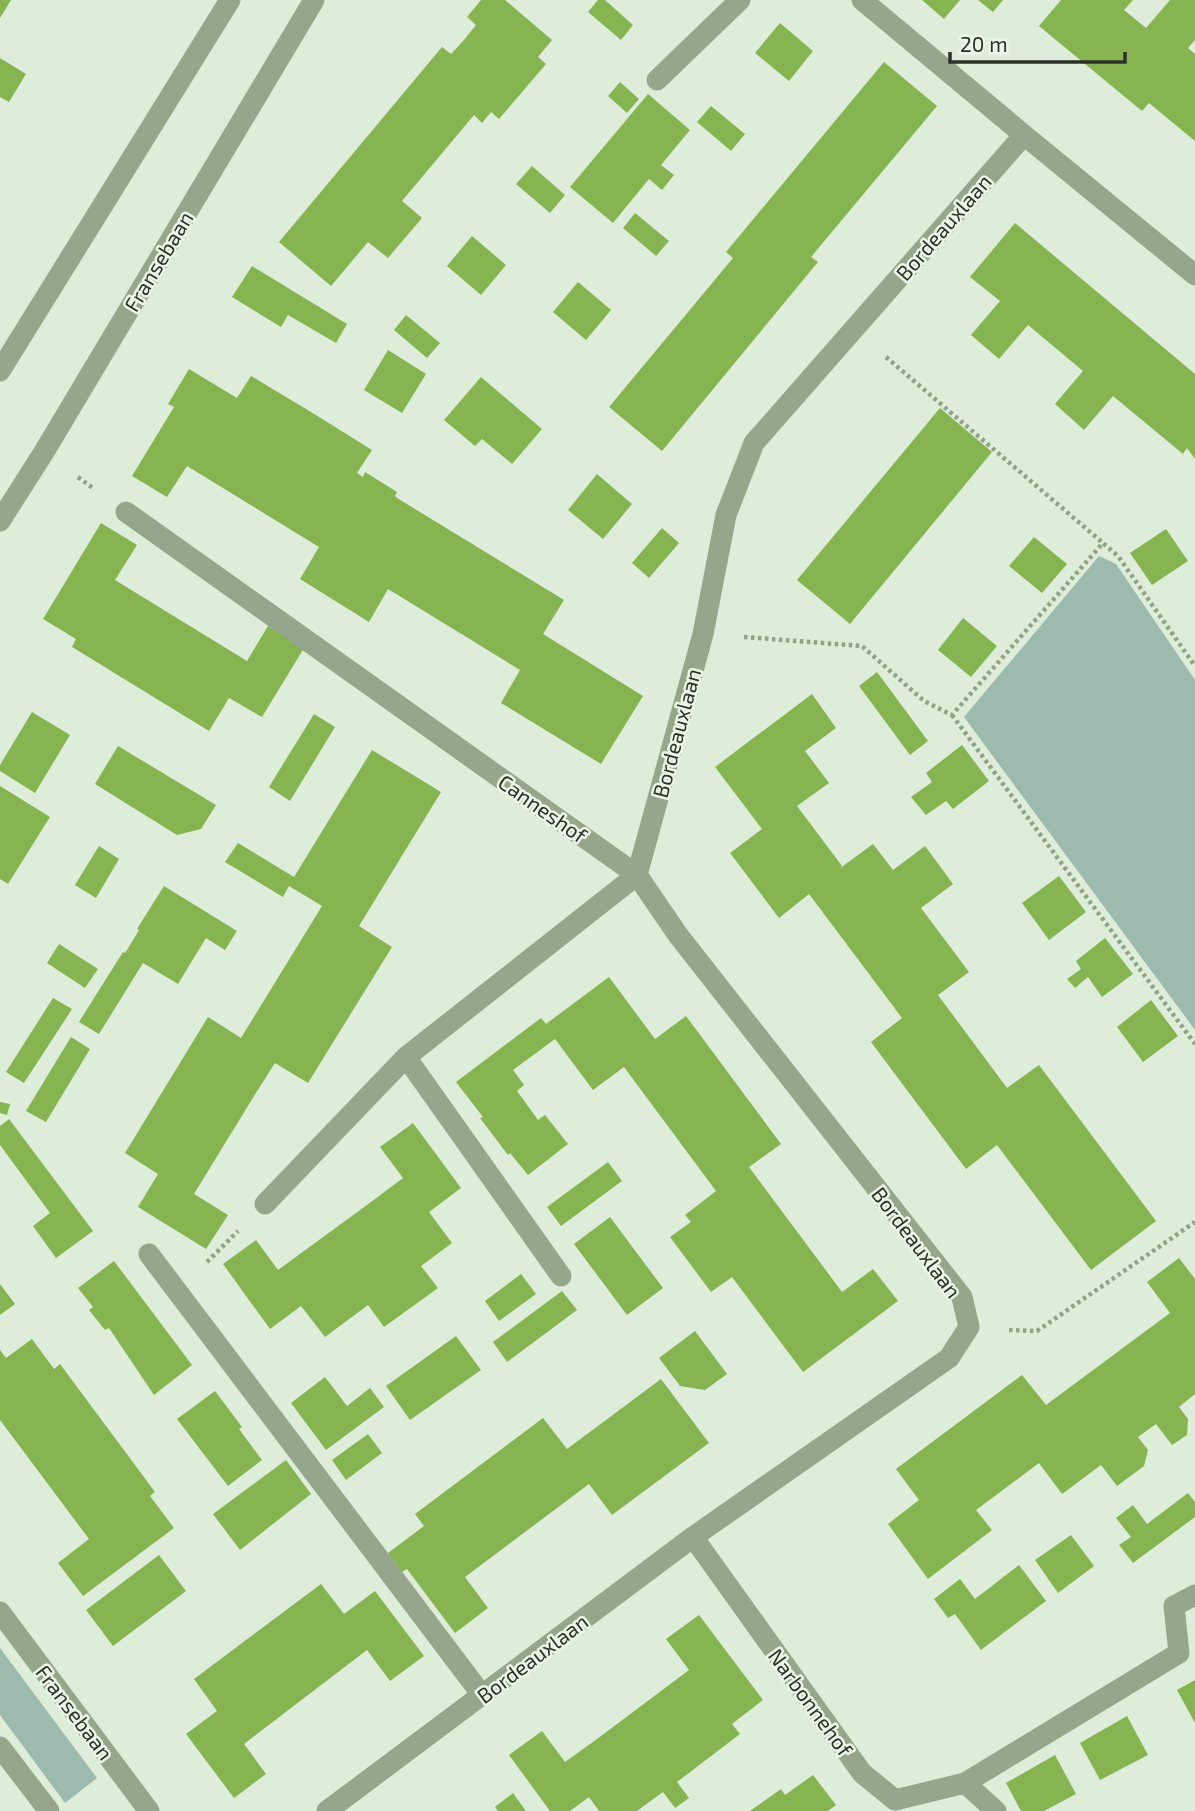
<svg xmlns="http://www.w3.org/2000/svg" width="1195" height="1811" font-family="'Exo 2',sans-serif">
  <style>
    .green { fill: #9cbaad }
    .building { fill: #85b450 }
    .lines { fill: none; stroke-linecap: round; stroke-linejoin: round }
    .path { stroke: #91a287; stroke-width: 4.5; stroke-dasharray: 3.5 3.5; stroke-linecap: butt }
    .minor { stroke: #95a68d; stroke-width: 21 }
    .labels { text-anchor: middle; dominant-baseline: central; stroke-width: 5; stroke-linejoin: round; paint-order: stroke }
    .street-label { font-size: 21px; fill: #2b3127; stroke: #e9f6e5 }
  </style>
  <rect width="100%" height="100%" fill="#deedda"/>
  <path class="green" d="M1099 556 1116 564 1195 680V1030L964 717Z
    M0 1648 97 1778 65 1803 0 1715Z"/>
  <path class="building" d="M0 0H11L0 18Z
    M481 0H505L552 40 538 57 546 64 499 119 491 112 482 123 474 115 402 201 422 218 388 258 368 242 331 286 279 242 442 47 451 54 464 40 476 25 467 17Z
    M598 0H605L633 25 621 40 588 12Z
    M922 0H960L944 19Z
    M978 0H1003L993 12Z
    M1061 0H1133L1124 10 1146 28 1170 0H1195V40L1188 48 1195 54V141L1149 103 1142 111 1039 26Z
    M780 23 813 51 789 81 755 53Z
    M0 58 26 74 9 102 0 97Z
    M884 62 937 106 811 257 818 262 662 451 609 407 733 258 726 252Z
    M620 82 639 99 627 113 608 96Z
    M648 94 690 130 661 165 674 175 662 190 649 179 613 223 570 187Z
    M711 106 745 134 731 151 697 122Z
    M532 166 565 195 550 213 516 184Z
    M635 213 669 241 656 256 623 228Z
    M1015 223 1195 374V459L1187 448 1183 454 1113 396 1084 430 1055 404 1083 371 1028 325 999 359 971 335 1000 301 970 277Z
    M472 236 506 265 481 295 447 266Z
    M252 266 347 324 336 343 288 315 281 327 232 297Z
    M578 282 611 310 586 340 553 312Z
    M406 315 440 343 427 358 394 330Z
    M388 350 426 374 402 413 364 390Z
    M189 369 237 398 251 376 311 412 372 450 357 473 363 477 365 472 397 492 395 496 397 498 564 600 543 634 643 696 601 764 501 703 520 670 388 589 369 622 300 579 319 547 187 466 167 497 132 476 174 407 168 404Z
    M481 377 542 429 512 464 482 439 475 446 444 420Z
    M940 408 992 452 850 624 797 580Z
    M597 474 632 504 603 539 568 510Z
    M101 523 137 545 115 580 247 661 268 626 304 648 262 717 229 698 209 731 72 647 76 639 43 619Z
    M662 528 679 543 649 578 632 563Z
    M1166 529 1188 561 1152 585 1130 553Z
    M1034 537 1067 564 1042 593 1009 566Z
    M963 618 997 646 971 677 938 650Z
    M877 672 928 741 910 755 859 686Z
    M812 694 836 728 805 751 829 783 797 806 842 866 839 869 873 844 893 870 925 846 953 884 921 908 969 972 938 995 1007 1088 1039 1065 1156 1221 1091 1270 997 1145 966 1169 871 1042 902 1018 809 894 779 918 730 853 762 829 715 767Z
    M32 712 70 735 35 793 0 771V765Z
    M314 714 335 727 290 801 269 787Z
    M962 745 989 781 953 809 946 801 926 815 911 797 932 782 926 773Z
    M118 746 216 805 201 829 177 835 95 784Z
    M372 750 441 792 359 926 392 947 308 1083 275 1063 254 1096 194 1194 228 1215 206 1249 138 1207 158 1174 125 1153 208 1017 241 1038 322 906 289 886 283 897 225 862 238 843 294 877Z
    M0 786 50 817 8 884 0 879Z
    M99 846 119 859 96 898 75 885Z
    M1059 876 1086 912 1049 940 1022 903Z
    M164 886 237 931 225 950 206 938 178 984 143 963 99 1034 79 1022 123 952 125 953 127 950 139 930 137 929Z
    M1105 938 1133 974 1102 997 1088 977 1075 988 1067 979 1081 969 1076 961Z
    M59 944 98 969 85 988 47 963Z
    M609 977 655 1039 686 1016 781 1144 749 1167 842 1292 873 1269 898 1301 803 1372 732 1277 711 1292 670 1237 691 1222 685 1215 716 1191 624 1067 593 1090 555 1039 513 1070 524 1085 517 1091 538 1120 545 1115 568 1144 528 1175 510 1153 508 1155 480 1118 483 1117 456 1082 541 1018 546 1024Z
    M53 998 72 1009 24 1083 6 1072Z
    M1151 1000 1178 1036 1143 1062 1117 1027Z
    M71 1037 90 1049 46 1122 26 1111Z
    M0 1102 10 1104 7 1115 0 1113Z
    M9 1119 93 1231 56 1258 33 1226 50 1213 0 1145V1126Z
    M413 1123 461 1188 429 1212 452 1243 421 1266 438 1288 384 1327 368 1305 325 1337 301 1306 270 1329 223 1264 256 1240 278 1270 371 1202 403 1178 380 1147Z
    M608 1162 622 1181 561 1226 547 1207Z
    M610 1217 663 1288 627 1315 574 1244Z
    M1179 1258 1195 1279V1394L1179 1407 1188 1419 1187 1435 1172 1445 1156 1424 1138 1437 1148 1450 1144 1466 1117 1486 1101 1465 1062 1494 1039 1463 976 1510 992 1530 928 1579 888 1524 919 1500 896 1469 1022 1375 1046 1405 1170 1313 1147 1282Z
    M114 1261 192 1365 154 1395 109 1328 105 1330 89 1310 93 1307 78 1288Z
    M521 1274 536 1294 499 1321 485 1301Z
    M0 1284 15 1304 0 1315Z
    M562 1291 577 1310 507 1362 493 1342Z
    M695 1331 727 1374 705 1390 680 1386 659 1358Z
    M456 1336 481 1370 410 1420 386 1386Z
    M32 1339 54 1369 60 1364 155 1492 150 1496 174 1528 83 1596 58 1563 89 1539 0 1420V1350L6 1358Z
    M325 1377 347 1406 370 1388 384 1407 326 1450 291 1403Z
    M661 1379 709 1443 612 1515 589 1484 465 1577 488 1608 455 1633 407 1569 402 1572 388 1553 424 1526 415 1514 543 1418 567 1449Z
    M215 1391 242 1427 239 1429 262 1460 228 1486 177 1419Z
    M368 1434 382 1453 346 1480 332 1460Z
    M286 1460 311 1494 240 1550 213 1514Z
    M1188 1493 1195 1502V1517L1133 1563 1119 1545 1131 1537 1116 1518 1133 1505 1147 1524Z
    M1071 1535 1094 1566 1058 1593 1035 1560Z
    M159 1555 186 1591 113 1646 86 1610Z
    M1019 1565 1046 1601 981 1650 955 1614 948 1618 934 1599 960 1579 975 1599Z
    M321 1584 344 1614 375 1591 424 1656 390 1681 367 1650 244 1744 266 1774 234 1798 186 1734 217 1711 194 1679Z
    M699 1615 763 1700 732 1724 740 1734 677 1782 689 1798 675 1808 663 1792 637 1811H599L589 1797 570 1811H550L509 1755 542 1731 565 1762 597 1739 689 1670 666 1639Z
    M1195 1680V1723L1177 1690Z
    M1127 1716 1148 1755 1100 1780 1080 1743Z
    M1055 1755 1076 1794 1044 1811H1021L1006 1783Z
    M813 1775 836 1805 828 1811H750L781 1789 785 1795Z
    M513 1793 526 1811H498L495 1807Z"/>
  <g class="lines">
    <path class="path" d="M886 357 1103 543
      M78 477 94 489
      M744 637 862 646 924 701 952 715 1103 543 1118 556 1195 666
      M952 715 1195 1044
      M207 1262 238 1231
      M1009 1330 1037 1331 1195 1222"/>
    <path class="minor" d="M862 0 1024 135
      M657 80 740 0
      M0 371 230 0
      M126 512 637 875 406 1057 265 1204
      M0 521 44 452 314 0
      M406 1057 561 1276
      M149 1254 482 1695
      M693 1537 862 1773 895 1800 965 1783 996 1811
      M0 1612 149 1811
      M0 1747 49 1811
      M965 1783 1179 1653 1174 1606 1195 1595
      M327 1811 693 1537 949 1358 969 1327 962 1297 678 935 637 875 703 634 726 515 754 443 1024 135 1195 275"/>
  </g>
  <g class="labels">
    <g class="street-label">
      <text transform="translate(943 227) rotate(-49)">Bordeauxlaan</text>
      <text transform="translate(158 261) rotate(-59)">Fransebaan</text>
      <text transform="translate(676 733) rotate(-75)">Bordeauxlaan</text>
      <text transform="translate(543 808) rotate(35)">Canneshof</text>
      <text transform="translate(917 1242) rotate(53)">Bordeauxlaan</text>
      <text transform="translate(532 1658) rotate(-37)">Bordeauxlaan</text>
      <text transform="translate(811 1702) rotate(54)">Narbonnehof</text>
      <text transform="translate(75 1712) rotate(53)">Fransebaan</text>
    </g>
  </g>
  <path d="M950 52v10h175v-10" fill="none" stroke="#2b3127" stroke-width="3.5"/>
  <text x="960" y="52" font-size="21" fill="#2b3127" stroke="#e9f6e5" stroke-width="5" paint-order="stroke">20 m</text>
</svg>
